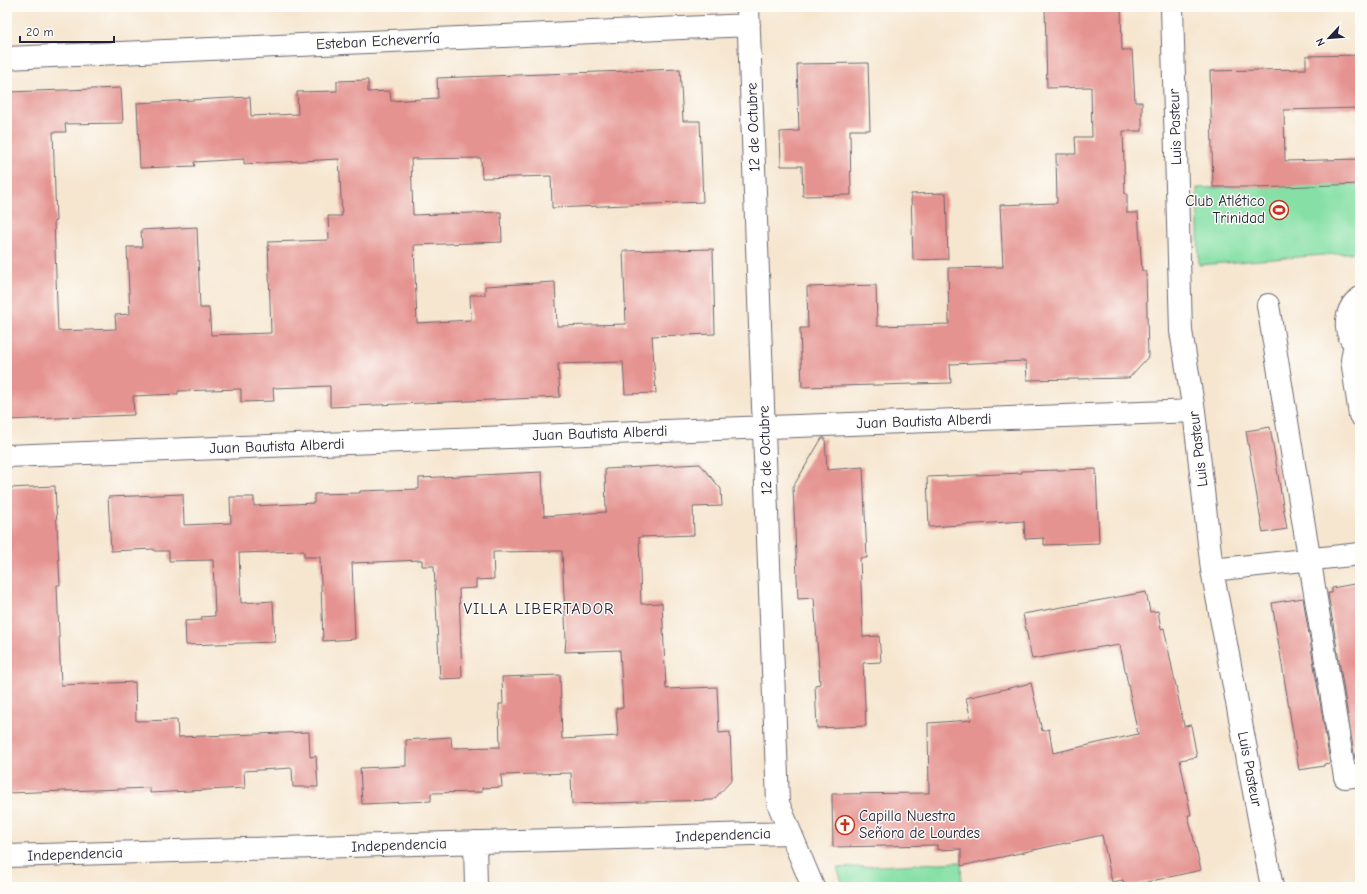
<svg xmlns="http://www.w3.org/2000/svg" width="1367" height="894" font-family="'Comic Neue',sans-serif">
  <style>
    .green { fill: #86e0a6; stroke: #548170 }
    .building { fill: #e59390 }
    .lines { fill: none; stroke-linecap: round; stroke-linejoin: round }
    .minor-casing { stroke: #6c676f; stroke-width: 24 }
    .minor { stroke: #fff; stroke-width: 22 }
    .labels { text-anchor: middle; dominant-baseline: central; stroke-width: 3; stroke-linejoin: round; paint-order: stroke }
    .street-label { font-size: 15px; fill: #22223b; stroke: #fdfcf7 }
    .poi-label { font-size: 15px; fill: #22223b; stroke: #fdfcf7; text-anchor: end }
    .neighbourhood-label { font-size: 16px; letter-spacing: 1px; fill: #22223b; stroke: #fdfcf7 }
  </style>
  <rect width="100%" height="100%" fill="#fdfcf7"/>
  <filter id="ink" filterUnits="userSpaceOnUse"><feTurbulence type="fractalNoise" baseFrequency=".025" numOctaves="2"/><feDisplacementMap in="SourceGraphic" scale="8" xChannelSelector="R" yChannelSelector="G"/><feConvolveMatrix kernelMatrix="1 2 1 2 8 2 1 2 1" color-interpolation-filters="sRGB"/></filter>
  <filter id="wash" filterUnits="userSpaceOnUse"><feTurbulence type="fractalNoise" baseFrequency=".012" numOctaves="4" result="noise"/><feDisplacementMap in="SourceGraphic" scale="16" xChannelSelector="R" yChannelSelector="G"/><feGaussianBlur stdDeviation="0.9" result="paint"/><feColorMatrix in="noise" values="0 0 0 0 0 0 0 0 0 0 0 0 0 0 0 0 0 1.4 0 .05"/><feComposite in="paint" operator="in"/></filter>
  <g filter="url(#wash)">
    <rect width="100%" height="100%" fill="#f6e6d0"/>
    <path class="green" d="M1360 184V252L1199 265 1197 188Z
      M961 862 962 887H844L837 868Z"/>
    <g id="blocks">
      <path class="building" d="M1045 7H1121L1122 50H1132L1135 102H1142V131H1123L1125 194H1127V213H1138L1142 271H1146L1148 357 1129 378 1027 380 1026 361 950 364 951 383 802 387 800 328H808L807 287 876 285 877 326 949 324 948 268 1003 267 1000 205 1057 203 1056 154H1076L1075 137H1092L1091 87 1047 88Z
        M1360 55V108L1284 110 1285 161 1360 159V184L1258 188V187H1213L1210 71 1306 69V56Z
        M868 63 870 130H850L851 195 803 196 802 166H781L780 132 799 131 797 64Z
        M680 69 683 121H700L703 202 552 208 551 176 482 178 481 158 411 159 413 215 501 212 502 242 414 245 417 323 471 320 470 295H485V286L555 282 557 326 626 324 623 251 713 249 715 334 652 336 656 393 625 394 623 362 558 364 560 397 330 407V386L273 388 274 401 241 402V389L178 391V394L133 396 134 415 7 420 8 92 121 88 123 123 65 124 66 132H53L56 221H54L58 331 116 329 115 315 130 314 127 247H142L141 230 197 227 200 308H209L211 335 271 333 268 242 329 240 328 216H342L339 159 244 164V159L194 162 195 166 140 168 137 103 250 97 251 116 298 114 297 92 337 91V81L368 80V92L390 91 391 101 438 98 437 78Z
        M946 193 948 259 913 260 911 194Z
        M1270 427 1287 529 1263 533 1246 431Z
        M822 438H825L827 470 863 467 867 558H860L863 637 879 636 881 662 863 663 866 726 817 728 815 685 820 684 814 598 798 599 793 487Z
        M700 464 721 489 722 506 693 507 694 535 639 537 641 604 662 603 666 689 717 687 719 733 730 732 732 780 713 800 572 804 571 773 501 775 502 787 482 788V792L431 793V801L362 804 360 768 406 766V740L451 737 452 748 500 747 499 704H503L502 677 560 675 562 739 618 736 616 708H623L620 650 565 652 566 639 562 551 493 552 494 579 476 580V588L459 589 462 678 440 679 434 566H422V560L352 563 355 639 323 641 320 557H304V551L239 553 241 603 273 601 275 642 186 645 185 621 202 620 201 617 215 616 213 560 169 561V551H154V549L111 551 108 497 183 494 184 525 231 523 230 497H254V506L314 503V494L360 493V491L419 489V478L542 472 544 516 606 512 605 469Z
        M1096 469 1099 543 1044 545V538L1025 539 1024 521 929 527 927 477 1022 473V471Z
        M55 486 60 585H57L61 685 135 682 136 721 177 720 178 737 309 732 310 757 316 756 318 787H293L292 768 244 771 245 788 150 793V788L8 793 7 506H9V488Z
        M1360 583V758L1355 759 1328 593H1332V588Z
        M1146 592 1150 612 1158 611 1161 629 1164 628 1184 726 1191 725 1197 757 1180 760 1191 815H1188L1201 870 1125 887 1123 880 1112 882 1102 835 961 866V849L937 850V845L833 847 832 794 929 793 928 723 971 720 966 698 1031 683 1042 731 1049 729 1053 753 1138 734 1120 645 1107 647V646L1032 659 1023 614Z
        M1303 598 1330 763 1324 764V766L1299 770 1272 603Z"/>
    </g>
  </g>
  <g filter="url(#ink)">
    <use href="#blocks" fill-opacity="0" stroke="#6c676f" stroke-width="1"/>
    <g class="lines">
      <g class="minor-casing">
        <path id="minor" d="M748 7 778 803 813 887
          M1172 7 1181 331 1194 411 1212 570 1272 887
          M7 58 749 25
          M1360 298C1347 306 1343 326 1351 339 1353 342 1357 346 1360 349
          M1268 305 1345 777 1360 775
          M1355 343 1352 360 1360 415
          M7 456 1194 411
          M1212 570 1360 554
          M475 842 476 887
          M7 856 790 833"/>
      </g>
      <use href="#minor" class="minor"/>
    </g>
  </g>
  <defs>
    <g id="stadium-ring" transform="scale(1)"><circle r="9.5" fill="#fdfcf7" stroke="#c8321e" stroke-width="1.5"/><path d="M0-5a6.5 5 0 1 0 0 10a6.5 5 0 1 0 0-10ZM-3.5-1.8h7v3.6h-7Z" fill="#c8321e"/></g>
    <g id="church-ring" transform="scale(1)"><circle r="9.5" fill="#fdfcf7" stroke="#c8321e" stroke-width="1.5"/><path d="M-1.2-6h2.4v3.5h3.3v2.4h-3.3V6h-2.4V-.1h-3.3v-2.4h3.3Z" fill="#c8321e"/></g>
  </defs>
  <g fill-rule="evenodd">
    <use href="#stadium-ring" x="1279" y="210"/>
    <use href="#church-ring" x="845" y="825"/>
  </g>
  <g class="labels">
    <g class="street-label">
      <text transform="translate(378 41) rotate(-3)">Esteban Echeverría</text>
      <text transform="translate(753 127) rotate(-92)">12 de Octubre</text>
      <text transform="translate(1175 127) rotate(-92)">Luis Pasteur</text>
      <text transform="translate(924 421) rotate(-2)">Juan Bautista Alberdi</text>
      <text transform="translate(600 433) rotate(-2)">Juan Bautista Alberdi</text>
      <text transform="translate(277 446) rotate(-2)">Juan Bautista Alberdi</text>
      <text transform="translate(1198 449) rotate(-97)">Luis Pasteur</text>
      <text transform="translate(765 450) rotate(-92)">12 de Octubre</text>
      <text transform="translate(1250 769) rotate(79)">Luis Pasteur</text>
      <text transform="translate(723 835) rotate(-2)">Independencia</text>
      <text transform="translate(399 845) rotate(-2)">Independencia</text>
      <text transform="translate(75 854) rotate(-2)">Independencia</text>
    </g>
    <g class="poi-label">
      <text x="1265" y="201">Club Atlético<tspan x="1265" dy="17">Trinidad</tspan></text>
      <text x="859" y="816" text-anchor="start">Capilla Nuestra<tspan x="859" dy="17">Señora de Lourdes</tspan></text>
    </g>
    <g class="neighbourhood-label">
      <text x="539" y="609">VILLA LIBERTADOR</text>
    </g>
  </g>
  <rect width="1367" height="894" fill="none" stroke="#fdfcf7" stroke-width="24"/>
  <g transform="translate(1329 38) rotate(244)" stroke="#fdfcf7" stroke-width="3" paint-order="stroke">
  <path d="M0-3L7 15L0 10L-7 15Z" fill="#22223b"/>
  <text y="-6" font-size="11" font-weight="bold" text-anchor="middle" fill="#22223b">N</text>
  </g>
  <path d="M20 36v6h94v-6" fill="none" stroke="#22223b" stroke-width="2"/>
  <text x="26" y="36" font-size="12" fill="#22223b" stroke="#fdfcf7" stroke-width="3" paint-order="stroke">20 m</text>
</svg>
